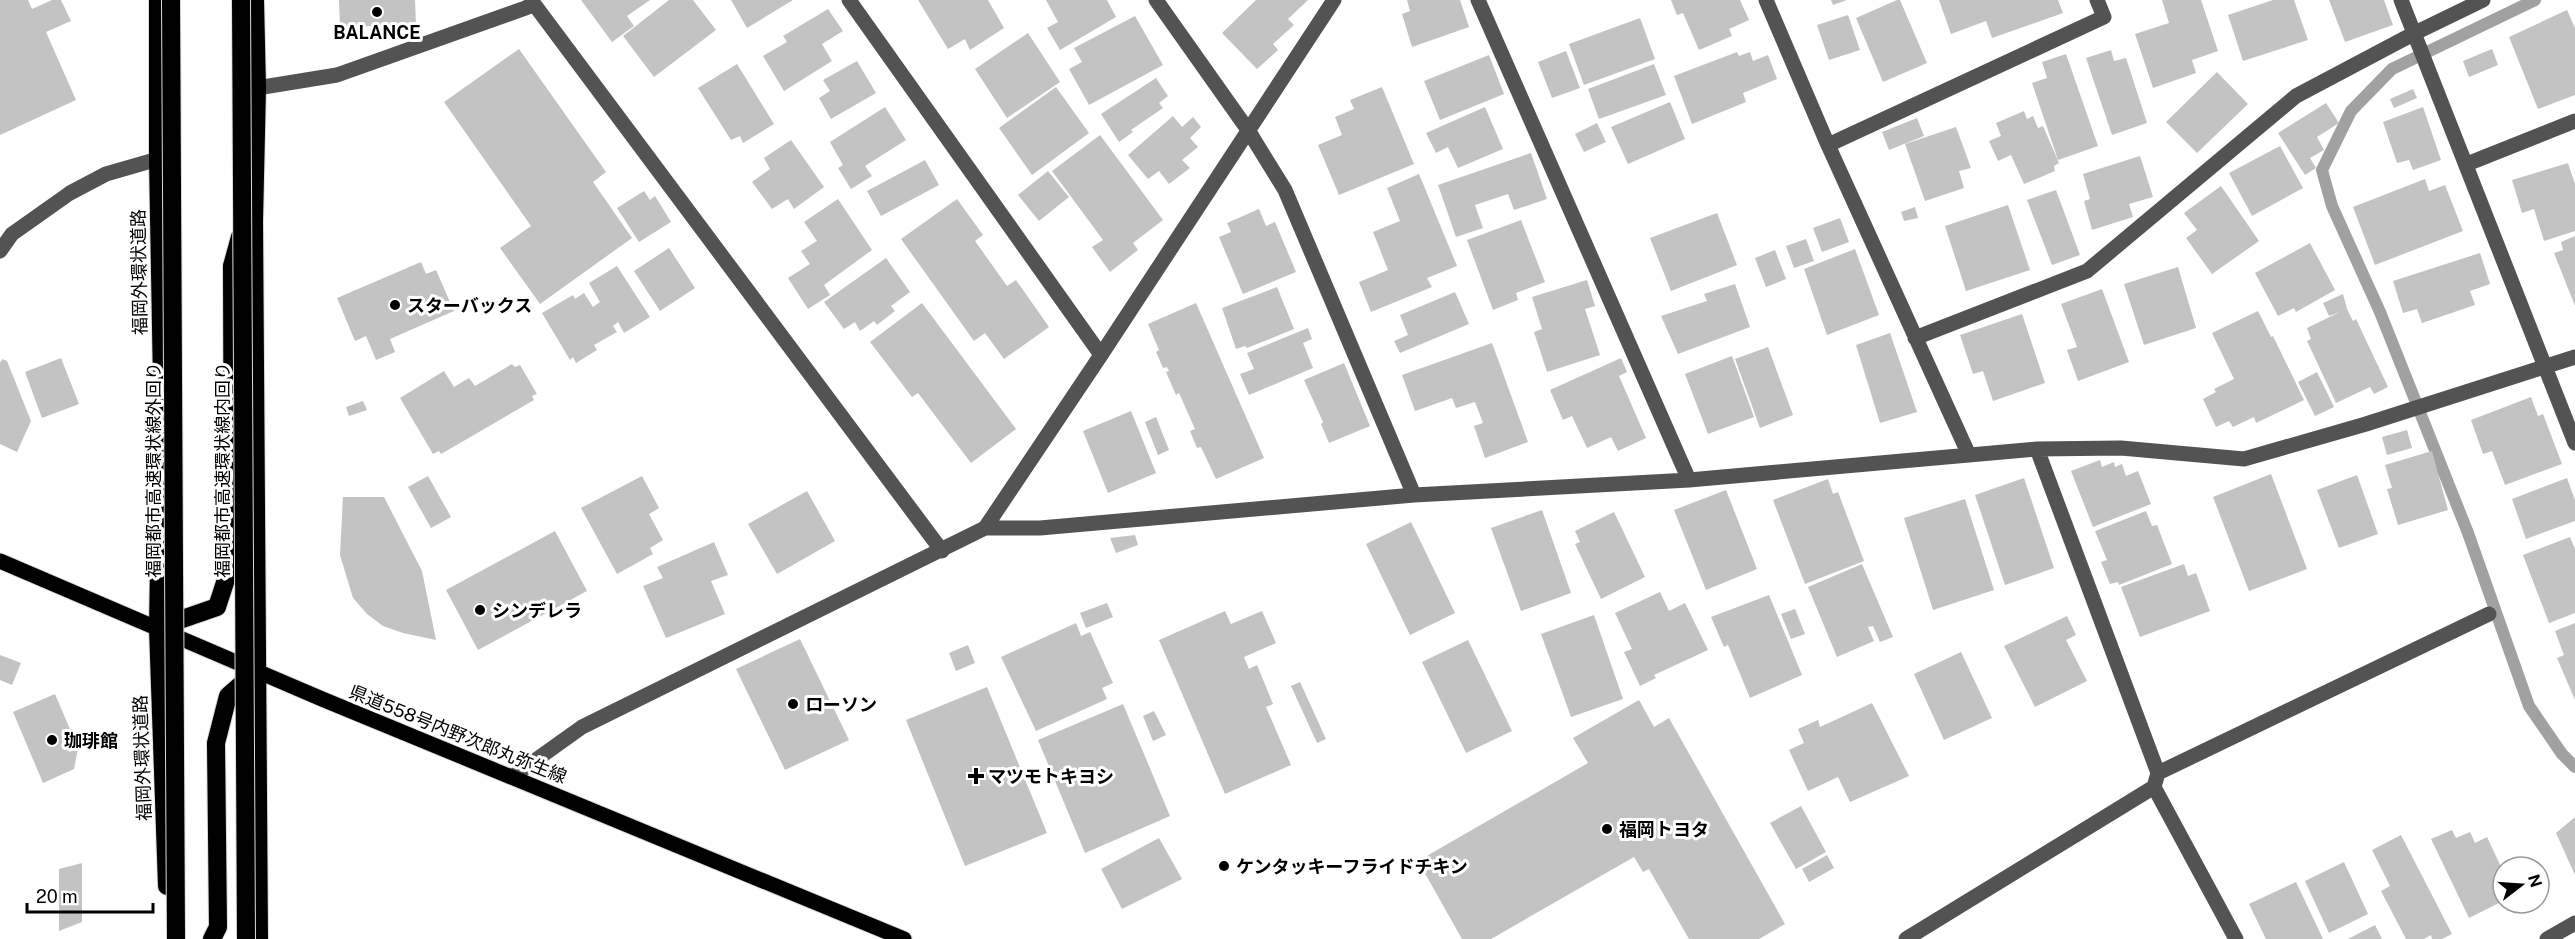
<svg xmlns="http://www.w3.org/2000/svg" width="2575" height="939" font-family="'Public Sans','Noto Sans JP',sans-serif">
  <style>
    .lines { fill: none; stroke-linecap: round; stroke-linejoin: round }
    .stream { stroke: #a1a1a1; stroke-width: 12 }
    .building { fill: #c3c3c3 }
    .major-casing { stroke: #dbdbdb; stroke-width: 17 }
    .highway-casing { stroke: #dbdbdb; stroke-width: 20 }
    .minor { stroke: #535353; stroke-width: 15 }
    .major { stroke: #000; stroke-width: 15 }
    .highway { stroke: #000; stroke-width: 18 }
    .highway-bridge-casing { stroke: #dbdbdb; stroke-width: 20; stroke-linecap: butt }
    .highway-bridge { stroke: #000; stroke-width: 18 }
    .poi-dot { fill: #000; stroke: #fff; stroke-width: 2 }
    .labels { text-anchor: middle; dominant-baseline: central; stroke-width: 6; stroke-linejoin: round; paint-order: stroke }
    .poi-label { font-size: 18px; font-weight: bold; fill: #000; stroke: #fff; text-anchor: start }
    .street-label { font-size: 18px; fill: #000; stroke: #fff }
  </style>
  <rect width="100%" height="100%" fill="#fff"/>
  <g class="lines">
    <path class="stream" d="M2535 0 2392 69 2351 111 2322 170 2332 206 2380 312 2468 533 2529 706 2562 754 2575 767"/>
  </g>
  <path class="building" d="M0 0H28L32 9 52 0H61L71 21 46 32 76 100 0 135Z
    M339 0H415L416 25 340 27Z
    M581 0H650L627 16 634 26 612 42Z
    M669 0H693L716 30 654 77 623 36Z
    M731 0H793L747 28Z
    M918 0H988L1004 28 970 50 965 39 948 49Z
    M1046 0H1107L1116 17 1060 50 1047 28 1058 22Z
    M1256 0H1308L1288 19 1294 25 1273 44 1278 50 1257 69 1222 33Z
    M1407 0H1460L1469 27 1412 47 1402 14 1410 11Z
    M1671 0H1740L1749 20 1729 29 1732 36 1699 50 1683 13 1677 15Z
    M1831 0H1847L1833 5Z
    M1897 0H1900L1927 63 1883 82 1856 18Z
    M1939 0H2058L2063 13 1992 38 1986 21 1951 34Z
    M2162 0H2201L2218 51 2192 60 2196 73 2153 88 2135 34 2169 23Z
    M2273 0H2294L2308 40 2243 61 2228 15Z
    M2329 0H2384L2393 25 2345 42Z
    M828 9 843 31 822 44 832 61 784 91 763 56 787 42 783 36Z
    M2567 10 2575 28V95L2538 109 2509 37Z
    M1848 15 1860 50 1829 60 1817 25Z
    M1135 16 1163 65 1089 105 1069 69 1082 62 1074 48Z
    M1640 18 1655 59 1584 85 1569 44Z
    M1028 33 1060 82 1007 118 975 69Z
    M519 49 606 172 593 182 632 238 540 304 500 248 531 226 444 102Z
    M2492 49 2498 65 2469 77 2463 61Z
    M2111 50 2114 61 2126 58 2147 123 2112 135 2086 58Z
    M1566 51 1580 88 1552 98 1538 62Z
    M1737 52 1739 56 1750 52 1753 61 1768 55 1777 79 1743 93 1746 102 1692 124 1674 76Z
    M2066 54 2098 146 2058 160 2032 83 2047 78 2042 62Z
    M1489 55 1504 94 1440 120 1424 81Z
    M857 61 876 93 831 119 819 98 830 91 823 80Z
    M737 64 774 124 743 143 740 136 731 140 698 88Z
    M1654 64 1666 95 1599 119 1588 89Z
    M2217 72 2248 104 2197 153 2166 122Z
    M1156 78 1168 96 1159 103 1163 108 1131 130 1133 132 1119 142 1101 114Z
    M1056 87 1089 133 1032 175 999 128Z
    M1382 87 1414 164 1339 195 1318 145 1342 135 1335 117 1354 109 1350 100Z
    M2413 89 2417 98 2394 108 2390 99Z
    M1670 102 1685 139 1628 164 1611 127Z
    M2326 103 2339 123 2317 137 2324 150 2310 158 2316 168 2305 175 2278 133Z
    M885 107 906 140 865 166 872 176 851 189 838 168 843 165 830 142Z
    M1485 107 1503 149 1458 168 1448 147 1436 153 1426 133Z
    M2423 107 2441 160 2413 170 2409 160 2397 163 2383 122Z
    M2024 111 2027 119 2033 116 2038 128 2043 126 2059 163 2054 166 2055 171 2024 184 2011 155 1998 161 1989 141 2001 136 1996 123Z
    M1173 116 1182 127 1193 117 1201 127 1190 138 1198 147 1182 160 1190 168 1169 184 1159 171 1148 179 1128 155Z
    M1917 118 1924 136 1889 150 1882 132Z
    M1597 123 1606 142 1584 152 1575 134Z
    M1956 127 1971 168 1959 171 1964 188 1925 201 1905 144Z
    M1100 135 1163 220 1133 243 1138 250 1110 272 1092 247 1103 240 1052 171Z
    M791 140 824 187 794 209 788 199 772 209 752 182 770 169 764 158Z
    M2280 146 2303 188 2252 216 2229 173Z
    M1531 153 1547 199 1514 210 1508 194 1475 205 1483 228 1456 237 1438 185Z
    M2140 156 2153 197 2129 204 2133 217 2092 230 2084 201 2090 199 2083 174Z
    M925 160 939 185 881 216 867 191Z
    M2568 163 2575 184V231L2544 241 2534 209 2522 213 2512 180Z
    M1048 171 1069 197 1039 221 1018 195Z
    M1419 174 1457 266 1427 278 1432 287 1371 312 1359 282 1388 270 1373 232 1400 221 1387 188Z
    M2425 179 2429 191 2445 185 2463 231 2375 265 2353 207Z
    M2221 186 2259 241 2212 274 2186 238 2197 230 2184 213Z
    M2056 190 2080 255 2052 265 2027 200Z
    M644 191 650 200 655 196 671 222 639 242 617 208Z
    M838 199 872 250 824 285 830 295 808 309 788 278 810 264 801 251 817 241 804 222Z
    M957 199 983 235 975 241 1007 286 1016 280 1049 327 1004 359 985 333 974 341 901 239Z
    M2008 205 2030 270 1966 291 1945 226Z
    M1915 207 1918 218 1904 221 1901 212Z
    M1259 209 1266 226 1275 222 1296 272 1243 294 1219 237 1231 232 1227 223Z
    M1717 213 1737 265 1671 291 1650 238Z
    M1840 218 1849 242 1822 252 1813 228Z
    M1521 220 1545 282 1516 293 1518 300 1493 310 1467 240Z
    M2575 236V306L2554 253 2563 250 2561 242Z
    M1806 239 1814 261 1794 268 1786 246Z
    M2310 243 2335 290 2296 312 2294 308 2278 316 2255 273Z
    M669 248 695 288 660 311 634 271Z
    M1855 249 1879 315 1827 335 1804 269Z
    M1775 250 1786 279 1766 287 1755 258Z
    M2480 253 2490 284 2470 291 2475 305 2422 323 2417 309 2403 313 2393 281Z
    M886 258 910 292 891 306 895 311 877 325 874 321 860 331 855 322 844 329 824 302Z
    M421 262 426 274 436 270 454 311 390 339 395 352 376 360 366 336 355 341 337 298Z
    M617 266 650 317 624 333 618 322 613 326 617 332 594 345 597 350 576 363 573 357 570 360 542 313 573 295 575 299 584 293 593 307 600 302 589 283Z
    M2178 267 2196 328 2144 345 2124 284Z
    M1587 280 1595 306 1585 309 1600 355 1547 372 1534 332 1542 329 1532 297Z
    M1735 284 1750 327 1678 354 1661 316 1707 301 1704 294Z
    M1277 287 1294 329 1247 348 1245 346 1236 349 1222 308Z
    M2102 289 2129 362 2078 381 2067 350 2077 347 2061 304Z
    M1455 292 1469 324 1400 353 1394 341 1408 335 1400 315Z
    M2343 294 2347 309 2353 321 2356 319 2388 387 2374 394 2370 387 2336 403 2307 341 2311 339 2307 328 2340 312 2329 316 2323 303Z
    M922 303 1016 429 971 463 918 393 912 397 870 342Z
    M1196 303 1264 458 1216 479 1201 447 1197 448 1190 431 1195 429 1179 393 1176 395 1166 372 1169 371 1167 367 1163 368 1156 352 1159 350 1148 324Z
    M2258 311 2271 337 2273 336 2304 400 2256 423 2254 417 2233 427 2229 421 2216 427 2203 399 2216 392 2214 389 2234 379 2212 333Z
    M2022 314 2045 383 1993 401 1983 371 1973 374 1960 335Z
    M1308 328 1312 339 1303 343 1313 368 1249 395 1240 374 1254 369 1247 353Z
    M1890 333 1917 412 1880 423 1856 345Z
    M1492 343 1528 442 1485 458 1474 426 1483 423 1475 402 1456 408 1452 398 1415 411 1402 375Z
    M1768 347 1793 415 1760 428 1735 359Z
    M1732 356 1754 417 1708 434 1685 374Z
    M61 358 79 404 42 418 25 372Z
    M1621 358 1627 372 1619 376 1646 438 1618 451 1611 437 1587 448 1572 416 1563 420 1550 390Z
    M2 359 7 361 31 421 17 452 0 444V363Z
    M1344 363 1370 426 1329 443 1321 424 1323 422 1304 380Z
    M512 364 515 367 520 365 537 394 532 396 534 400 441 454 439 451 433 454 400 398 444 371 454 387 469 378 475 386Z
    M2317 372 2334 407 2315 416 2298 382Z
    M2531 397 2538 416 2543 414 2562 464 2505 485 2492 451 2483 454 2471 420Z
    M363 401 367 410 349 416 346 407Z
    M1131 411 1156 473 1108 493 1083 431Z
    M1156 417 1169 450 1158 455 1145 422Z
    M2407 430 2412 448 2387 455 2382 437Z
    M2432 451 2448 510 2398 525 2387 489 2392 488 2385 465Z
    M2100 460 2102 467 2114 462 2115 467 2122 464 2126 476 2138 471 2151 504 2093 527 2071 471Z
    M2271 474 2307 569 2249 591 2213 497Z
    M2357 475 2378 534 2339 548 2317 490Z
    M428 476 451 517 431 528 408 487Z
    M642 476 659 508 649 514 663 540 650 548 653 554 617 574 581 508Z
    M2024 478 2054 568 2005 585 1975 495Z
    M2567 478 2575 500V521L2526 539 2512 499Z
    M1828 479 1833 494 1838 492 1864 561 1805 584 1773 500Z
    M1726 490 1757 569 1706 590 1674 510Z
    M807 491 835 541 777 574 748 524Z
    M343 497H384L422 571 436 640 403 633 383 626 367 614 353 598 340 555Z
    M1965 499 1994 590 1933 610 1904 518Z
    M1542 510 1571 593 1521 611 1491 528Z
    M2146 511 2152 526 2157 525 2172 564 2119 585 2118 582 2110 584 2101 562 2107 560 2095 531Z
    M1614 512 1645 577 1601 599 1575 544 1580 542 1575 531Z
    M1411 522 1455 613 1410 635 1366 544Z
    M555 531 587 591 478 650 446 590Z
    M1135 535 1138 545 1116 553 1110 538Z
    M2570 537 2575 549V613L2549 623 2523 555Z
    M714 542 728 575 711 581 725 614 666 638 643 586 663 578 657 567Z
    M1862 564 1893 637 1880 642 1873 626 1868 627 1874 641 1837 657 1808 587Z
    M2184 564 2188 576 2196 573 2210 611 2140 637 2121 587Z
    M1660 592 1669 611 1685 603 1708 650 1654 675 1656 678 1640 686 1624 652 1632 649 1615 613Z
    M1769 595 1802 675 1750 698 1728 645 1724 647 1711 617Z
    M1107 603 1113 617 1086 628 1080 613Z
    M1795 609 1805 634 1791 639 1781 614Z
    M1225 611 1231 624 1262 611 1276 643 1244 657 1249 669 1257 665 1273 704 1266 707 1291 765 1225 794 1159 640Z
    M1594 615 1623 699 1571 717 1541 634Z
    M2067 616 2076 635 2066 640 2087 681 2035 707 2004 646Z
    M1076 623 1081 636 1090 632 1113 683 1102 688 1107 699 1036 731 1001 657Z
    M2575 623V700L2557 658 2564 655 2555 631Z
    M800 639 849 740 785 770 736 669Z
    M1468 640 1512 731 1466 753 1422 662Z
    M968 645 975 663 956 671 949 653Z
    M1961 652 1992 718 1944 740 1914 674Z
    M0 655 21 663 12 685 0 680Z
    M1300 682 1326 739 1317 743 1291 686Z
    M987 687 1047 833 965 866 906 720Z
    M55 694 78 748 74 769 43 783 13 712Z
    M1639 700 1654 727 1669 718 1785 924 1759 939H1689L1649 869 1643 872 1634 857 1491 939H1462L1418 861 1588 763 1573 738Z
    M1872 703 1909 776 1850 802 1838 777 1808 791 1789 750 1804 743 1798 729 1818 720 1820 727Z
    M1123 704 1170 816 1085 853 1038 740Z
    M1154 711 1166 735 1153 741 1143 716Z
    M1801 806 1826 852 1796 869 1770 823Z
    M2575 817V875L2556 833Z
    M2452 830 2456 838 2470 832 2475 843 2487 837 2503 871V901L2469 918 2431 839Z
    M2401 835 2452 934 2442 939H2432L2431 935 2424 939H2406L2381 891 2390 886 2372 850Z
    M1159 838 1182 879 1122 909 1101 869Z
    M1827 855 1834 868 1809 882 1802 869Z
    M2344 862 2368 914 2329 933 2305 881Z
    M82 863V922L59 931V869Z
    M2296 882 2323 939H2266L2249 904Z
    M2375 925 2382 939H2348Z"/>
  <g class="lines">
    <g class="major-casing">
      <path id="major" d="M0 561 322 699 904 939"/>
    </g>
    <g class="highway-casing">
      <path id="highway" d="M158 0V159L162 383 158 628 167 886
        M255 0 257 88 254 221 259 939
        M162 626 217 607 233 558 232 266 240 237
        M212 939 218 927 216 743 228 696 253 674"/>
    </g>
    <path class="minor" d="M531 0 942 551
      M849 0 1101 355
      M1156 0 1248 130 1285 190 1414 495
      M1478 0 1689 480
      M1766 0 1828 145 1969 455
      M2401 0 2575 443
      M257 88 337 75 534 5
      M1828 145 2104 17 2097 0
      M2467 164 2575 121
      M0 251 12 234 70 193 106 174 158 159
      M1915 338 2087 271 2296 96 2415 33 2483 0
      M985 528 1101 355 1334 0
      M2158 773 2489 614
      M512 777 582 727 985 528H1040L1414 495 1689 480 2037 449 2121 448 2244 459 2366 424 2575 357
      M2154 787 2236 939
      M1906 939 2154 787 2158 773 2037 449
      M2547 939 2575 923"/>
    <use href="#major" class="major"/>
    <use href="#highway" class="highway"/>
    <g class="highway-bridge-casing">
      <path id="highway-bridge" d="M171 0 176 939
        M241 0 246 939"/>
    </g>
    <use href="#highway-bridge" class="highway-bridge"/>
  </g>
  <g class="poi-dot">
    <circle cx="377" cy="12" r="6"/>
    <circle cx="395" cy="305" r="6"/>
    <circle cx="480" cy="610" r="6"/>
    <circle cx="793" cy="704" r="6"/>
    <circle cx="52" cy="740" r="6"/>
    <path d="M973 767h6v6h6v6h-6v6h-6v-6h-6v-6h6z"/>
    <circle cx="1607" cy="829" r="6"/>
    <circle cx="1224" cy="866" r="6"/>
  </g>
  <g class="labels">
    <g class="poi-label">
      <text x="377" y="32" text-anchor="middle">BALANCE</text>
      <text x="407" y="305">スターバックス</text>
      <text x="492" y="610">シンデレラ</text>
      <text x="805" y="704">ローソン</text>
      <text x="64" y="740">珈琲館</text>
      <text x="988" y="776">マツモトキヨシ</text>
      <text x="1619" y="829">福岡トヨタ</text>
      <text x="1236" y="866">ケンタッキーフライドチキン</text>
    </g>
    <g class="street-label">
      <text transform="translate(139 272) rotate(-91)">福岡外環状道路</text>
      <text transform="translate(153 470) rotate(-90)">福岡都市高速環状線外回り</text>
      <text transform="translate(222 470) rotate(-90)">福岡都市高速環状線内回り</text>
      <text transform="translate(458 734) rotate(22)">県道558号内野次郎丸弥生線</text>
      <text transform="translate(142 758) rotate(-92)">福岡外環状道路</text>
    </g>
  </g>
  <g transform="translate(2521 885) rotate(73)"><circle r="28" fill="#ffffff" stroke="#999999" stroke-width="1.5"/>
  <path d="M0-4.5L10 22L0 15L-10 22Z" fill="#000000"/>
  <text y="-9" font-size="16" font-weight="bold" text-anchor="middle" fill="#000000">N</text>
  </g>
  <path d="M27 903v9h126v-9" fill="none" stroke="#000000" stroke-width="3"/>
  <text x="36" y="903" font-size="18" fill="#000000" stroke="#ffffff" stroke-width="4.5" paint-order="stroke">20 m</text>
</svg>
